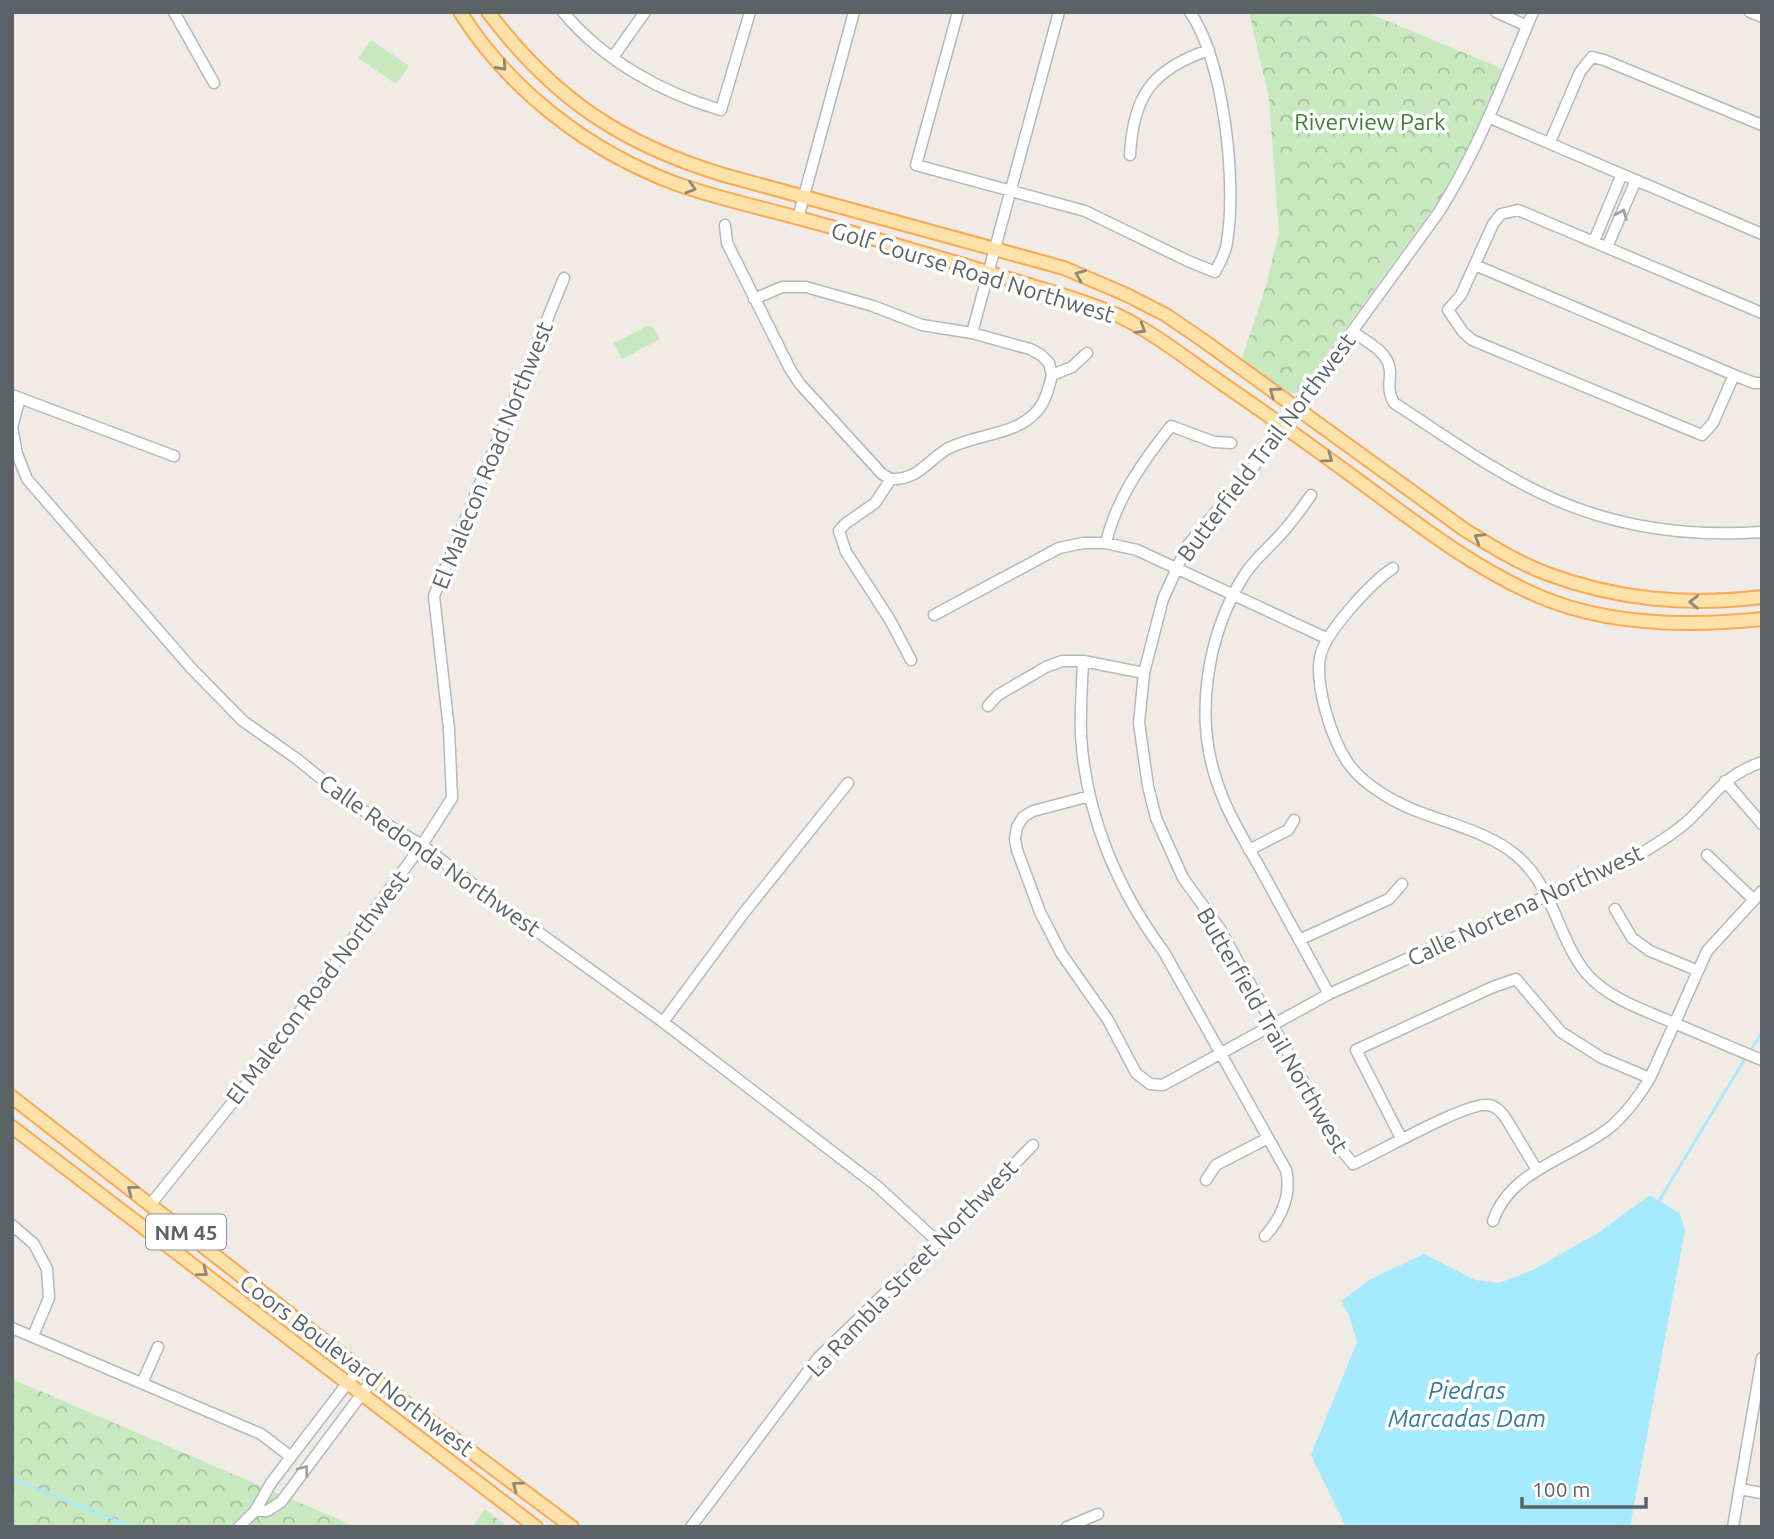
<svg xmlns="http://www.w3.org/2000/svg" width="1774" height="1539" font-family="Ubuntu,sans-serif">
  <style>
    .green { fill: #c8e9c0 }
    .park { fill: url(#park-crowns) }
    .water { fill: #a5eaff }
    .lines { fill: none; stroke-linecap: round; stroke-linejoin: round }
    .stream { stroke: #a5eaff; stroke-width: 2.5 }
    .minor-casing { stroke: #b5b9bc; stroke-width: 13 }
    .major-casing { stroke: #faaa54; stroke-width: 16 }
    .minor { stroke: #fff; stroke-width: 10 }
    .major { stroke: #ffe1aa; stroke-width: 12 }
    .oneway { stroke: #8d897a }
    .oneway2 { stroke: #9da1a3 }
    .labels { text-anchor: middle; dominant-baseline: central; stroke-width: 7; stroke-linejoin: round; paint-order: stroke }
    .shield { fill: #fff; stroke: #8d9294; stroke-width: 2 }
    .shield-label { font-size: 21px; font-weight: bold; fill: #5c6366 }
    .park-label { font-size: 23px; fill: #3b822f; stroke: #fff }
    .street-label { font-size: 23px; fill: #5c6366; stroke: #fff }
    .water-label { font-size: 24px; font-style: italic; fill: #347c9c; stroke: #fff }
  </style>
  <defs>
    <pattern id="park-crowns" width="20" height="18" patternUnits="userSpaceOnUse" patternTransform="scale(1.75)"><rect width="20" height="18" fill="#c8e9c0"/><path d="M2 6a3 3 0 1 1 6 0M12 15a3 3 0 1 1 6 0" fill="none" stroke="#a6c0a0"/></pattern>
  </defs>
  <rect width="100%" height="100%" fill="#f0ebe5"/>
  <path class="green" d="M371 40 409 66 396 84 358 58Z
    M647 326 653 327 660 339 622 359 614 343Z"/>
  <path class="park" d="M1249 12H1366L1503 69 1472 141 1442 196 1299 392C1283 399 1255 371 1241 361L1265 289 1279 233 1269 99Z
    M12 1379 356 1527H12Z
    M485 1509 508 1527H472Z"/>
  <path class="water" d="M1650 1195 1680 1214 1685 1230 1630 1527H1346L1311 1455 1357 1342 1349 1315 1341 1301 1371 1279 1424 1254 1475 1280 1499 1283 1533 1270 1598 1233Z"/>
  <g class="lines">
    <path class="stream" d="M1750 1051 1762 1033
      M1657 1204 1746 1057
      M12 1479 133 1527"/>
    <g class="minor-casing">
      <path id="minor" d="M174 12 214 83
        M563 12C603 60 662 93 721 110L750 12
        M958 12 916 165 1085 211 1188 261 1215 272C1220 262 1226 253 1227 242 1237 183 1224 61 1190 12
        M1496 12 1527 26
        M1533 12C1503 83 1480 146 1439 212L1252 469 1187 546 1163 599 1144 673 1139 723 1148 786 1156 818 1183 878 1220 929 1340 1148 1353 1164C1378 1153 1466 1102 1488 1105 1496 1106 1500 1111 1505 1117L1537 1170
        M1750 12 1762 17
        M613 57 645 12
        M1490 118 1762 234
        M1550 142 1580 72 1592 57 1604 60 1762 125
        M1130 155C1133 96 1152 69 1209 50
        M798 218 854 12
        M725 225 727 243 790 369 800 384 882 474 891 479
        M1594 241 1622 174
        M1607 247 1636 180
        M1475 265 1734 375 1754 383H1762
        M754 299 782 287H806L873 306 922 325 972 333 1030 349 1041 355 1049 363 1052 375
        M1353 332C1367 342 1389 352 1390 371 1390 384 1387 391 1394 403 1447 437 1498 475 1556 500 1621 528 1692 537 1762 532
        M972 333 1059 12
        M1734 375 1713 423 1702 435 1472 340 1463 332 1448 310 1461 295 1493 224 1501 214 1518 210 1762 313
        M12 395 174 456
        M20 398 12 427 17 454 27 479 192 669 243 721 297 759 354 805 422 845 484 893 663 1022 877 1186 938 1242
        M1311 495C1302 508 1293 521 1282 533 1269 548 1254 559 1243 577 1207 636 1194 716 1217 782 1228 816 1248 846 1265 877 1286 916 1308 956 1329 994
        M1106 543C1116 499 1143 461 1171 426L1214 442 1231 443
        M1393 568C1372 582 1325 632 1320 657 1315 686 1331 738 1348 763 1357 776 1370 786 1383 794 1424 821 1479 824 1517 856 1554 887 1557 938 1587 974 1609 999 1644 1010 1674 1023 1703 1035 1732 1048 1762 1060
        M934 615 1059 548 1083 543H1106L1137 550 1326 638
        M911 660 890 620 846 552 839 531 845 524 875 503 891 479C918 480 926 462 947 449 976 433 1015 437 1038 410 1046 400 1049 387 1052 375L1072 367 1087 353
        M1083 661C1082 686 1080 711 1081 736 1086 815 1117 889 1164 952L1286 1170C1292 1194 1281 1219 1265 1236
        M988 706 998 695 1046 667 1062 661H1083L1144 673
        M1725 781 1762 824
        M1090 796 1033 811 1023 817 1017 827 1015 839 1017 850 1040 912 1061 953 1108 1020 1136 1073 1150 1084 1163 1085 1329 994 1640 854C1657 844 1675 833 1690 819 1717 793 1723 776 1762 762
        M1249 850 1288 830 1294 820
        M1707 855 1754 900
        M1615 909 1632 938 1650 951 1696 970
        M1299 940 1389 899 1402 884
        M663 1022 743 914 848 783
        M1401 1138 1356 1050 1493 987 1516 979 1561 1032 1602 1058 1650 1078
        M1206 1180 1216 1165 1268 1138
        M150 1205 240 1093 422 845 452 798 449 729 434 596 564 278
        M1493 1221C1511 1168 1574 1158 1613 1125 1628 1111 1640 1095 1650 1078L1707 951 1762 891
        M12 1225 34 1244 47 1269 49 1298 33 1336
        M12 1328 261 1434 291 1457
        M142 1383 158 1347
        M1739 1489 1762 1493
        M255 1511H267L281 1502 373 1379
        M239 1527 255 1511 271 1483 359 1368
        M691 1527 818 1358 938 1242 1033 1145
        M1067 1527 1098 1514
        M1733 1527 1762 1358"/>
    </g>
    <g class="major-casing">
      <path id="major" d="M460 12C510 91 590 152 677 184 719 199 763 208 806 220 877 239 949 260 1019 282 1052 292 1086 301 1117 315 1155 333 1189 361 1223 384 1274 419 1324 455 1374 492 1425 530 1477 569 1536 595 1606 626 1687 627 1762 619
        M488 12C553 98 621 144 724 175L1064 268 1127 295 1166 315 1204 341 1465 530C1491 546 1517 562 1545 573 1617 600 1687 606 1762 597
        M12 1097 359 1368 572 1527
        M12 1127 536 1527"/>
    </g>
    <use href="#minor" class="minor"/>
    <use href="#major" class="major"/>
  </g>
  <defs><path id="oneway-chevron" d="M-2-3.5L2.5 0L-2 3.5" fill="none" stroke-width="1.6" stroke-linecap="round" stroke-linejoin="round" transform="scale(1.75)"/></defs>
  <g class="oneway">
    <use href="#oneway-chevron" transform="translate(502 66) rotate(48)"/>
    <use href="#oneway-chevron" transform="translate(691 188) rotate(17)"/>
    <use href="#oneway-chevron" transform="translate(1080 275) rotate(-158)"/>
    <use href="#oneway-chevron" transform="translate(1141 329) rotate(31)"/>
    <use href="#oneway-chevron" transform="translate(1274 392) rotate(-144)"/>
    <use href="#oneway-chevron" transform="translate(1328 458) rotate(36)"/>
    <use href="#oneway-chevron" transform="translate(1479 538) rotate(-149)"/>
    <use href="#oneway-chevron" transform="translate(1694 602) rotate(-179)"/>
    <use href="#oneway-chevron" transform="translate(132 1190) rotate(-142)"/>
    <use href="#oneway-chevron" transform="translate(203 1272) rotate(38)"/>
    <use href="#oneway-chevron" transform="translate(517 1486) rotate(-143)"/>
  </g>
  <g class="oneway2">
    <use href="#oneway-chevron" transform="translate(1622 214) rotate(-67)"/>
    <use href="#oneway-chevron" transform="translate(304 1470) rotate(-53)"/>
  </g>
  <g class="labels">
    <rect class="shield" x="146" y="1214.5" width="80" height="35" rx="5"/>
    <g class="shield-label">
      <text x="186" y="1232">NM 45</text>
    </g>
    <g class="park-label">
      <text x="1370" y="121">Riverview Park</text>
    </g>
    <g class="street-label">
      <text transform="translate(973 272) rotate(17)">Golf Course Road Northwest</text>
      <text transform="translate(1266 447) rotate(-53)">Butterfield Trail Northwest</text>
      <text transform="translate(492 455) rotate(-68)">El Malecon Road Northwest</text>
      <text transform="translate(430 855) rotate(35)">Calle Redonda Northwest</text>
      <text transform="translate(1525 905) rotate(-25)">Calle Nortena Northwest</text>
      <text transform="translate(317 987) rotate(-53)">El Malecon Road Northwest</text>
      <text transform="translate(1273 1030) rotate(60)">Butterfield Trail Northwest</text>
      <text transform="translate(912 1268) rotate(-46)">La Rambla Street Northwest</text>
      <text transform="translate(357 1365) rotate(37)">Coors Boulevard Northwest</text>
    </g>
    <g class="water-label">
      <text x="1467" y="1390">Piedras<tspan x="1467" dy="28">Marcadas Dam</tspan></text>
    </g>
  </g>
  <rect width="1774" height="1539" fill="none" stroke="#5c6366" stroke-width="28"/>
  <path d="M1522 1497v10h124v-10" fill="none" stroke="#5c6366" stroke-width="3.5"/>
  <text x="1532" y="1497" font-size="21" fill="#5c6366" stroke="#ffffff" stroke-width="5" paint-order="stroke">100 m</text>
</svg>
